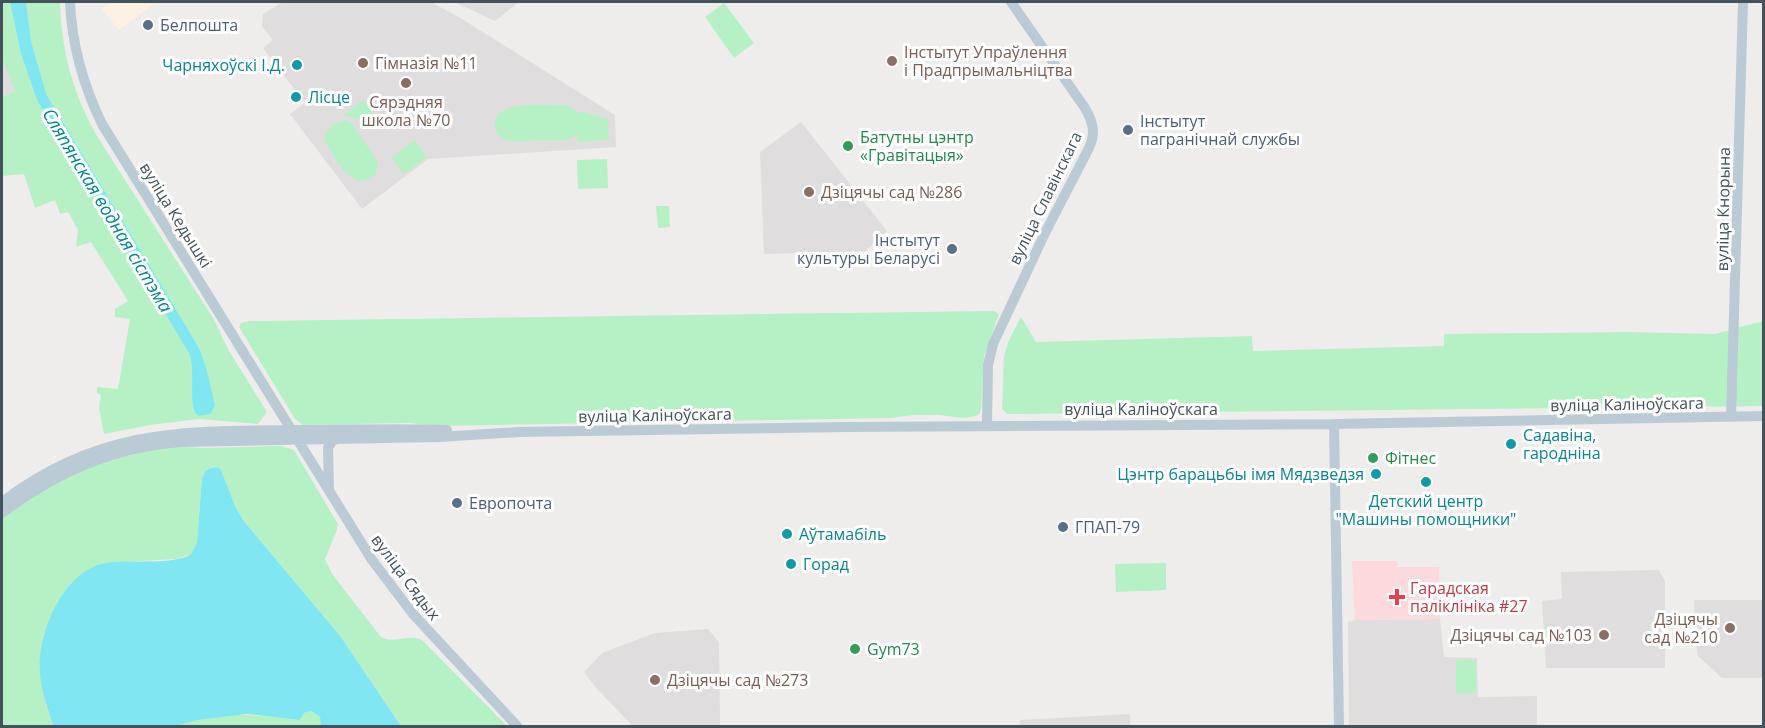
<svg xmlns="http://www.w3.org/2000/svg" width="1765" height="728" font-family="'Open Sans',sans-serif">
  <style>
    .commercial { fill: #fdf2e2 }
    .education { fill: #e0ddde }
    .medical { fill: #fcd9da }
    .green { fill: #b6f1c6 }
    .water { fill: #80e7f2 }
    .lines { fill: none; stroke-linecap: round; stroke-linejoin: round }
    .secondary { stroke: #bbcbd5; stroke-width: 10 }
    .service-dot { fill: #5c6f8a; stroke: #fff; stroke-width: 2 }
    .education-dot { fill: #8d6e63; stroke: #fff; stroke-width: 2 }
    .culture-dot { fill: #0f9aa8; stroke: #fff; stroke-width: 2 }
    .leisure-dot { fill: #2e9e5b; stroke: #fff; stroke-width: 2 }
    .health-dot { fill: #e0444e; stroke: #fff; stroke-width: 2 }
    .labels { text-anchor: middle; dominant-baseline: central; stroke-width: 6; stroke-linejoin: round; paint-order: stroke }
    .service-label { font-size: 16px; fill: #4e5e75; stroke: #fff; text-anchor: start }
    .education-label { font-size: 16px; fill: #785e54; stroke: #fff; text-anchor: start }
    .culture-label { font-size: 16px; fill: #0d838f; stroke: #fff; text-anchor: start }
    .leisure-label { font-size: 16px; fill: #27864d; stroke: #fff; text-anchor: start }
    .street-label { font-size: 16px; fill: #43525b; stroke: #fff }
    .health-label { font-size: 16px; fill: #be3a42; stroke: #fff; text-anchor: start }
    .water-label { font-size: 18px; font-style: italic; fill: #05838f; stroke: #fff }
  </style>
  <rect width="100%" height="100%" fill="#efecec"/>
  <path class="commercial" d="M111 2H156L119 30 102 9Z"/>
  <path class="education" d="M283 2H431L462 19 615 115 616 147 428 159 362 209 290 114 305 103 263 48 273 40 262 26 263 14Z
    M454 2H519L495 21Z
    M2 58 9 72 16 91 2 97Z
    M801 122 887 231 866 251 764 254 760 152Z
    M1659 570 1665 581V668H1546L1542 601 1562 599 1561 572Z
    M1694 600H1763V678H1722L1697 655Z
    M1440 619 1444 657 1477 658 1478 697 1537 696V726H1349L1348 622 1355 620Z
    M708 629 719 642 720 726H633L596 688 584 672 602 653 655 633Z
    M1130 714V726H1020V720Z"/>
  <path class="medical" d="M1352 561H1397L1398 567H1439L1440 619 1355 620Z"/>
  <path class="green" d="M2 2H60C61 49 73 94 97 136L213 318 229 351 267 412 258 424 199 419 150 425 104 434 99 408 101 395 97 393V387L118 389 130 319 115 317V309L128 301 91 242 76 247 78 230 68 212 60 214 55 200 35 208 24 174 2 176V97L15 91 2 58Z
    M724 3 754 43 734 58 705 17Z
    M364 100 384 127 343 115Z
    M565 105 574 109 578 114 579 111 608 119 609 139 577 142V132L574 137 567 140 509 141C501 138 495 135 495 125 494 98 546 106 565 105Z
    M347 120 353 125 378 162 376 174C370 178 366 182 359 181 346 179 328 149 324 138 329 125 335 123 347 120Z
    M415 140 427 157 404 174 391 158Z
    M607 159 608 188 578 189 577 160Z
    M656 206H669L670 227 658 228Z
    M994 311 999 314 984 356 981 410C979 414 979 415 974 416 963 420 951 416 940 415 924 414 907 415 891 418L434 426 409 423 303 425 295 419 239 327 241 323 249 321Z
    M1021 317 1036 342 1252 336 1253 351 1444 346V334L1629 332 1715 334 1763 321V406L1007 414 1002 409 1004 356 1009 340Z
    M173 446 203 448 281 446 294 450 338 524 337 530 325 559 332 574 381 637C394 645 408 633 422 640L507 726H401L341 637 243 520 235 506 222 472 214 467 205 471 202 478 197 543 191 554 177 559 104 563 58 601 43 637 45 701 53 726H2V517L33 495 100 462Z
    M1166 563V590L1116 592 1115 564Z
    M1456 660H1476V693L1456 694Z
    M311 711 320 717 321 726H175C215 711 257 714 298 720L304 713Z"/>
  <path class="water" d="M10 2H26L31 41 46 94 199 348 206 367 215 406 210 414 199 416C186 409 197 372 189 353L37 100 21 53Z
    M214 467 219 468 222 472 235 506 243 520 341 637 401 726H321L320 717 311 711 304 713 299 720 247 714 197 720 175 726H53C48 709 41 691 40 673 37 634 62 572 105 563 128 559 173 566 191 554L197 543 202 478 205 471Z"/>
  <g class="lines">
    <path class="secondary" d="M70 2C72 45 83 85 102 124L372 560 413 614 517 726
      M1731 417 1743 2
      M1334 424 1339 726
      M987 425 988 365 993 344 1045 233 1089 148C1096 133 1093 122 1085 108L1011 2
      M329 489 328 448 332 441 337 439
      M2 502C97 430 178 431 292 430 344 430 395 428 447 430
      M2 513C57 472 111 448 181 442L439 437 519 432 848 427 1334 424 1764 416"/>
  </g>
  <g class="service-dot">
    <circle cx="148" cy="25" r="6"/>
    <circle cx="1128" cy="130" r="6"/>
    <circle cx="952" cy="249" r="6"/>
    <circle cx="457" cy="503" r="6"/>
    <circle cx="1063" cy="527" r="6"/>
  </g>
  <g class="education-dot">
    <circle cx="892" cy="61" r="6"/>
    <circle cx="363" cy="63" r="6"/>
    <circle cx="406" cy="83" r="6"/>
    <circle cx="809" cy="192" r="6"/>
    <circle cx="1730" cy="628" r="6"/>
    <circle cx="1604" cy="635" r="6"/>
    <circle cx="655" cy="680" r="6"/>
  </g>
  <g class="culture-dot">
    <circle cx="297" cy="65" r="6"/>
    <circle cx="296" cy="97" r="6"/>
    <circle cx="1511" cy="444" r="6"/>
    <circle cx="1376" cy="474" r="6"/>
    <circle cx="1426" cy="482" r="6"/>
    <circle cx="787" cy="534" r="6"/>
    <circle cx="791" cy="564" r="6"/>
  </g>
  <g class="leisure-dot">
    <circle cx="848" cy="146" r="6"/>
    <circle cx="1373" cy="458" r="6"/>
    <circle cx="855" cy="649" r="6"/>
  </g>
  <path class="health-dot" d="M1394 588h6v6h6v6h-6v6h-6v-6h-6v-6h6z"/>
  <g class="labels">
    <g class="service-label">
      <text x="160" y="25">Белпошта</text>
      <text x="1140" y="121">Інстытут<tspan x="1140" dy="18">пагранічнай службы</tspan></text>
      <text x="940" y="240" text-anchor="end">Інстытут<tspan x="940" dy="18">культуры Беларусі</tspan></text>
      <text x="469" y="503">Европочта</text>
      <text x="1075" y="527">ГПАП-79</text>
    </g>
    <g class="education-label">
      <text x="904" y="52">Інстытут Упраўлення<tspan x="904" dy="18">і Прадпрымальніцтва</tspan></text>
      <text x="375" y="63">Гімназія №11</text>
      <text x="406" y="102" text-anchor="middle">Сярэдняя<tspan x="406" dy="18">школа №70</tspan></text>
      <text x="821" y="192">Дзіцячы сад №286</text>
      <text x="1718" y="619" text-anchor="end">Дзіцячы<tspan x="1718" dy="18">сад №210</tspan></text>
      <text x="1592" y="635" text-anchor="end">Дзіцячы сад №103</text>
      <text x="667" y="680">Дзіцячы сад №273</text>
    </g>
    <g class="culture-label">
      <text x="285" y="65" text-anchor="end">Чарняхоўскі І.Д.</text>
      <text x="308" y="97">Лісце</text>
      <text x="1523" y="435">Садавіна,<tspan x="1523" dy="18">гародніна</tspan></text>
      <text x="1364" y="474" text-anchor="end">Цэнтр барацьбы імя Мядзведзя</text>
      <text x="1426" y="501" text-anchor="middle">Детский центр<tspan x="1426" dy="18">"Машины помощники"</tspan></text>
      <text x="799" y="534">Аўтамабіль</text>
      <text x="803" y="564">Горад</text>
    </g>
    <g class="leisure-label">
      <text x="860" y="137">Батутны цэнтр<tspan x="860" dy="18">«Гравітацыя»</tspan></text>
      <text x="1385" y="458">Фітнес</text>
      <text x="867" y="649">Gym73</text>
    </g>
    <g class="street-label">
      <text transform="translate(1045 198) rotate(-64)">вуліца Славінскага</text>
      <text transform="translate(1723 209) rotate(-89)">вуліца Кнорына</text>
      <text transform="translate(176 215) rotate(58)">вуліца Кедышкі</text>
      <text transform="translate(1627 404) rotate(-1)">вуліца Каліноўскага</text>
      <text x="1141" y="409">вуліца Каліноўскага</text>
      <text transform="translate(655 415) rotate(-1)">вуліца Каліноўскага</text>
      <text transform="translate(406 577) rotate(53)">вуліца Сядых</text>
    </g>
    <g class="health-label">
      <text x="1410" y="588">Гарадская<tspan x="1410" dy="18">паліклініка #27</tspan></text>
    </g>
    <g class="water-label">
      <text transform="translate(108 210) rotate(59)">Сляпянская водная сістэма</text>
    </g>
  </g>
  <rect width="1765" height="728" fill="none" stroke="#43525b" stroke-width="6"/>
</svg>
